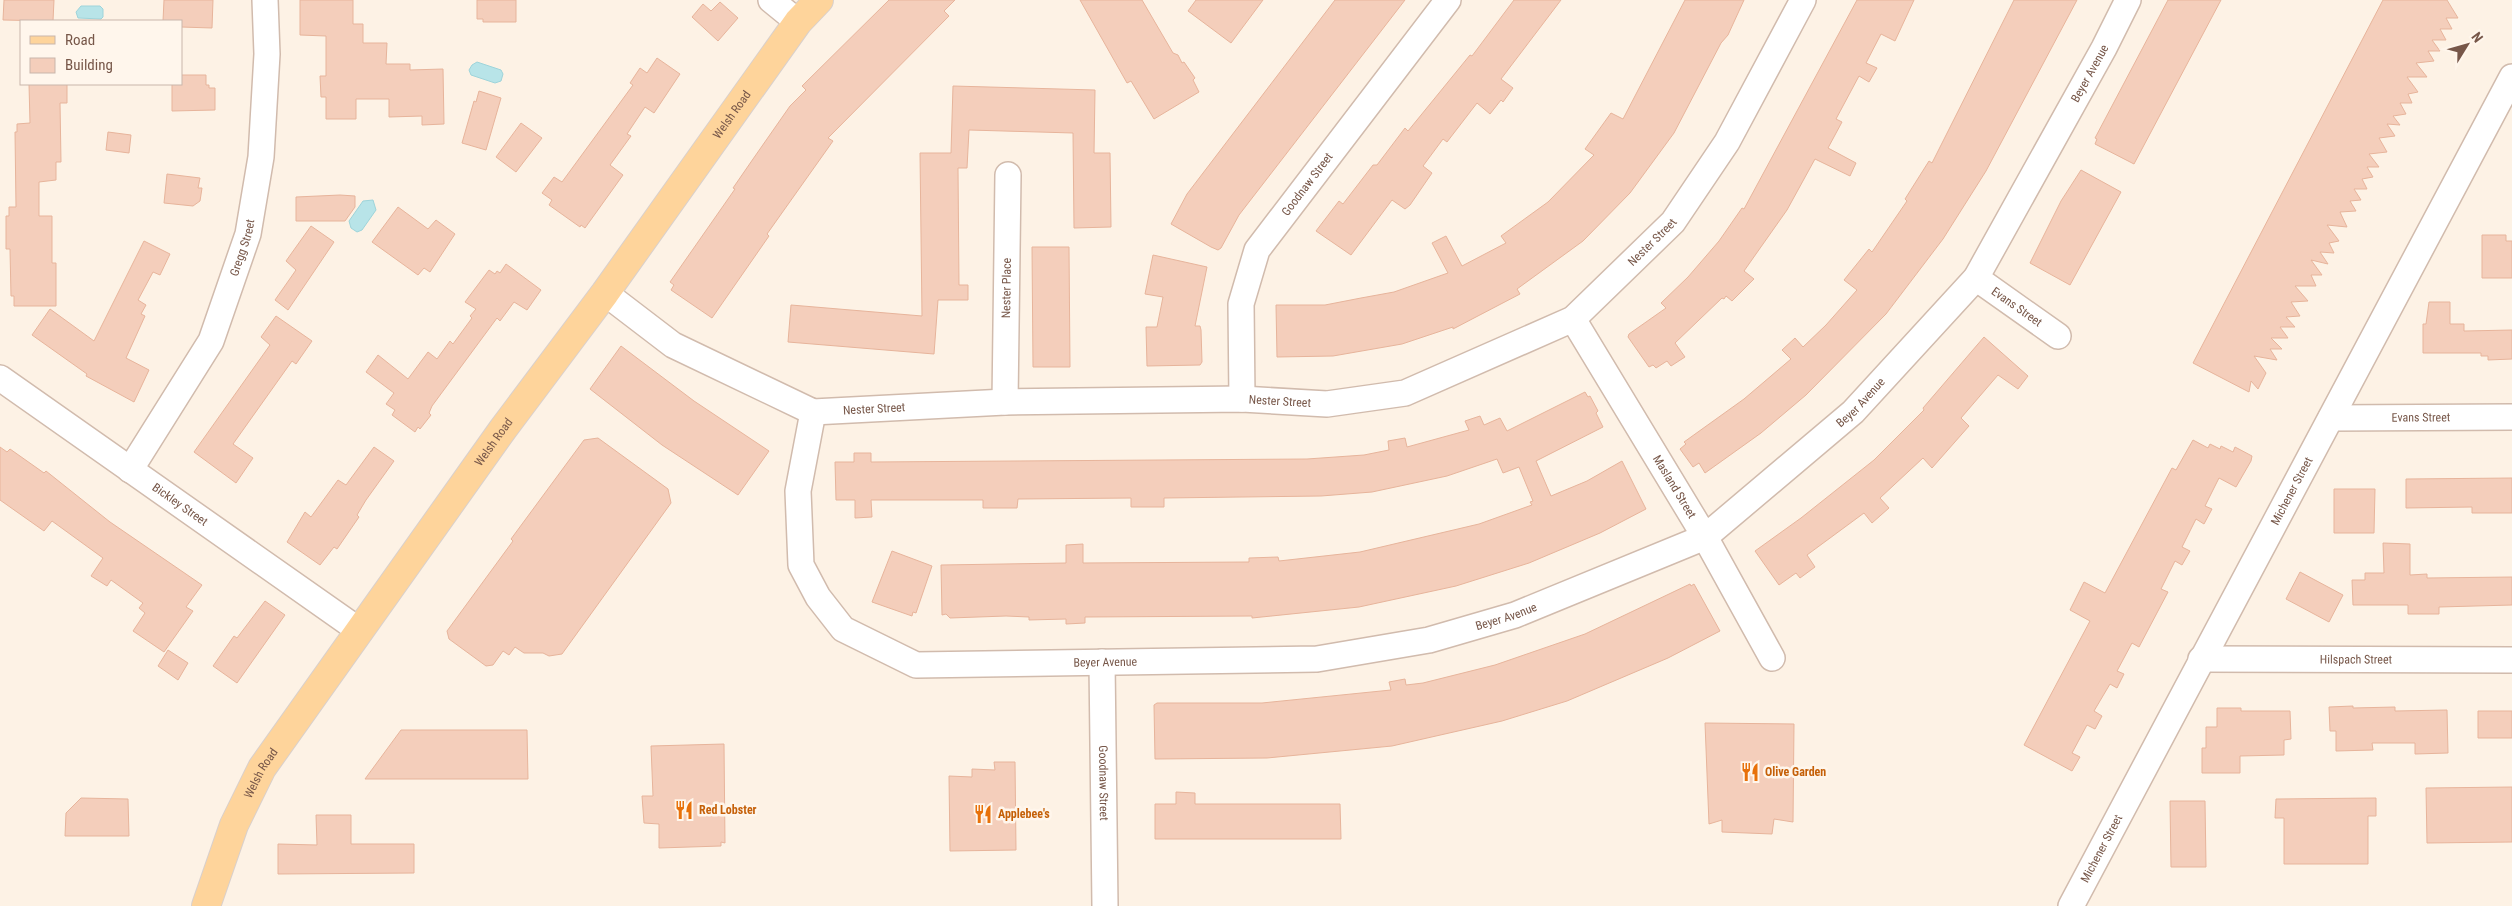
<svg xmlns="http://www.w3.org/2000/svg" width="2512" height="906" font-family="'Roboto Condensed',sans-serif">
  <style>
    .water { fill: #b8e4e8; stroke: #9ed4da }
    .building { fill: #f4cebb; stroke: #e7b49b }
    .lines { fill: none; stroke-linecap: round; stroke-linejoin: round }
    .minor-casing { stroke: #d1bbad; stroke-width: 28 }
    .major-casing { stroke: #d9d0cc; stroke-width: 30 }
    .minor { stroke: #fff; stroke-width: 25 }
    .major { stroke: #fed49b; stroke-width: 28 }
    .labels { text-anchor: middle; dominant-baseline: central; stroke-width: 5; stroke-linejoin: round; paint-order: stroke }
    .street-label { font-size: 12px; fill: #775749; stroke: #fff6ec }
    .food-label { font-size: 12px; font-weight: bold; fill: #c56008; stroke: #fff6ec; text-anchor: start }
  </style>
  <rect width="100%" height="100%" fill="#fdf2e5"/>
  <path class="water" d="M81 6H100L103 9V17L101 19 78 18 76 12Z
    M477 62 501 70 503 74 501 81 495 83 471 75 469 70 472 65Z
    M373 200 376 210 362 230 357 232 351 228 349 221 363 201Z"/>
  <path class="building" d="M4 0H54L53 21 3 20Z
    M164 0H213L212 28 181 27V21H163Z
    M300 0H353V24H363V43H387L386 64H410V70L443 69 444 124 422 125V116L389 117V99H356V119H326V97H321L320 76H326V36L300 35Z
    M477 0H516V22H483V19H477Z
    M889 0H955L944 11 949 16 828 138 833 141 767 234 769 236 712 318 671 290 674 285 670 282 735 189 733 188 753 159 790 106 806 90 802 86Z
    M1080 0H1142L1173 53 1178 55 1182 63 1184 62 1195 78 1193 80 1199 92 1154 119 1131 81 1127 83Z
    M1196 0H1263L1231 43 1188 11Z
    M1335 0H1405L1239 215 1221 248 1218 250 1211 247 1171 224 1187 194Z
    M1514 0H1561L1501 79 1513 88 1503 102 1501 100 1490 114 1477 103 1447 142 1443 139 1423 166 1432 173 1410 205 1405 209 1392 200 1351 255 1316 231 1339 201 1343 204 1373 165H1377L1405 128 1408 131 1470 55 1472 56Z
    M1685 0H1744L1728 35 1721 43 1674 133 1630 193 1583 241 1517 289 1520 294 1453 329V327L1402 344 1333 356 1277 357 1276 305H1325L1361 298 1394 292 1448 273 1432 243 1446 236 1462 266 1506 243 1501 236 1548 202 1594 155 1585 149 1611 113 1623 119Z
    M1857 0H1914L1895 41 1881 34 1866 63 1877 68 1869 82 1859 76 1836 119 1842 122 1828 148 1856 163 1850 176 1815 159 1787 210 1744 271 1754 279 1732 301 1726 296 1724 299 1722 298 1675 343 1685 357 1671 366 1667 361 1656 368 1653 365 1649 367 1628 337 1629 334 1666 308 1661 303 1688 277 1719 241 1742 208 1744 209Z
    M2014 0H2077L1986 171 1943 239 1886 314 1806 395 1761 433 1705 473 1699 463 1693 467 1680 449 1686 444 1684 442 1744 399 1791 359 1782 350 1795 338 1803 347 1826 325 1857 290 1844 280 1869 249 1872 252 1907 201 1905 199 1929 161 1932 163Z
    M2168 0H2221L2134 164 2095 144 2097 139 2095 138Z
    M2383 0H2447L2458 18H2446L2452 29H2440L2446 40H2432L2440 51H2428L2434 61 2416 63 2427 77H2407L2418 92 2408 94 2412 103H2400L2406 114 2393 116 2400 125 2387 124 2395 136 2379 138 2387 152 2369 154 2379 167H2367L2373 177 2362 179 2367 189H2354L2361 200 2350 201 2356 211 2340 212 2347 227 2327 225 2339 241 2329 243 2334 253 2320 252 2328 264 2311 260 2322 275H2311L2316 286H2295L2308 301 2291 302 2300 316 2286 317 2295 327H2280L2288 338H2271L2282 349H2270L2277 360 2254 356 2266 373 2258 389 2251 381 2249 392 2193 363Z
    M720 2 738 18 718 41 692 17 703 4 711 11Z
    M657 58 680 74 654 113 645 107 627 134 631 136 610 165 623 175 585 228 581 225 580 227 549 205 552 200 542 193 554 177 562 182 633 85 630 83 640 68 647 73Z
    M181 75H206V85H209V88H215V110L172 111V84H181Z
    M29 84H67V103H60L61 162H56V180L39 182V216H52V263H56V306H14V296H11L10 249H6V216H9V207H16L15 132H17V124L30 123Z
    M953 86 1095 90 1094 153H1110L1111 227 1074 228 1073 133 969 130 967 168H958L959 285H968V300H938L934 354 788 342 791 305 922 316 920 153H951Z
    M479 91 501 98 486 150 462 143 474 101 476 102Z
    M521 123 542 138 516 172 496 157Z
    M108 132 131 135 129 153 106 150Z
    M2081 170 2121 192 2070 285 2030 263 2061 201Z
    M167 174 200 178 198 188H202L200 201 193 206 164 203Z
    M340 195 355 196V207L345 221H296V197Z
    M398 207 428 229 436 220 455 234 430 272 424 268 418 275 372 242Z
    M311 226 334 242 288 310 275 300 296 270 286 261Z
    M2482 235H2506V241H2512V278H2482Z
    M144 241 170 254 160 275 153 272 138 300 146 305 141 314 145 316 126 358 149 370 134 402 86 376 87 374 32 335 50 309 94 341Z
    M1032 247H1069L1070 367H1033Z
    M1153 255 1207 267 1195 326H1200L1201 330 1202 362 1200 365 1147 366 1146 327H1157L1163 297 1145 294Z
    M506 264 541 290 527 310 514 302 500 321 497 318 432 406 429 413 431 415 420 429 418 427 415 432 392 415 395 410 386 404 394 393 366 372 378 355 408 379 428 352 437 359 450 341 453 344 472 318 470 316 476 309 465 302 489 270 495 274 497 271 500 273Z
    M2429 302H2450V324H2464V331L2512 330V359L2488 360V356H2481V353H2423V324H2426Z
    M276 316 312 341 296 364 292 361 233 444 253 458 236 483 194 452 270 345 261 337Z
    M1984 337 2028 376 2018 389 1998 375 1961 418 1969 426 1932 468 1923 458 1880 498 1889 508 1872 523 1864 513 1807 555 1815 567 1800 578 1796 573 1779 585 1755 551 1801 518 1874 460 1924 410 1923 408Z
    M621 346 694 401 769 451 738 495 662 445 590 389Z
    M1585 392 1588 397 1590 396 1598 411 1596 413 1603 427 1536 461 1551 496 1587 481 1622 461 1646 509 1600 533 1529 563 1456 586 1359 607 1252 618V616L1085 617V623L1066 624V619L1029 620V617L1006 616 950 618 946 614 942 615 941 565 1066 563V545L1083 544V563L1249 562V558L1278 557 1279 561 1360 552 1479 524 1532 505 1530 502 1533 501 1519 467 1503 473 1497 459 1447 476 1372 492 1321 496 1164 498V507H1131V498L1018 499 1017 508H983V500H871L872 517 855 518V500H836L835 462H854V453H871V462L1307 459 1364 455 1389 450 1388 441 1405 438 1407 447 1469 430 1465 421 1480 416 1484 425 1500 418 1507 431Z
    M598 438 668 489 671 503 562 654 549 656 543 653H524L515 647 509 655 503 651 493 665 486 666 449 639 447 631 513 541 511 539 584 440Z
    M2193 440 2208 448 2210 444 2220 449 2221 446 2233 452 2235 447 2252 456 2251 461 2236 487 2219 478 2205 506 2212 509 2204 524 2196 519 2182 547 2190 551 2182 565 2175 561 2161 589 2168 592 2139 647 2132 643 2117 671 2124 674 2117 688 2110 684 2094 711 2102 716 2095 729 2087 725 2072 753 2080 757 2072 771 2024 745 2090 621 2070 610 2084 582 2105 593 2172 468 2176 470Z
    M0 447 7 452 10 449 44 473 46 471 110 522 202 585 186 607 193 611 164 652 133 631 145 613 139 608 143 603 111 580 107 586 91 576 103 558 52 521 44 531 0 500Z
    M374 447 394 461 366 500 357 515 359 517 337 549 334 547 320 565 287 542 305 512 311 517 338 480 346 485Z
    M2512 478V513H2472V507L2406 508V479Z
    M2334 489H2375L2374 533H2334Z
    M2383 543 2410 544V575L2427 574V578L2512 577V605L2439 607V614H2408V605H2353L2352 580H2365V573H2384Z
    M892 551 932 566 916 613 913 612 912 616 872 602Z
    M2300 572 2343 595 2329 622 2286 599Z
    M1690 584 1691 586 1694 584 1720 631 1668 658 1567 701 1502 721 1392 746 1267 758 1155 759 1154 705 1157 703H1262L1391 690 1389 682 1405 679 1406 685 1423 683 1495 665 1585 634Z
    M265 601 285 615 237 683 213 666 234 636 237 638Z
    M168 650 188 663 178 680 158 666Z
    M2353 706V708L2395 707V711L2447 710 2448 753 2415 754V743H2372L2373 750 2336 751V731H2330L2329 707Z
    M2217 708H2241V711H2290L2291 739 2284 740V755L2240 756V773H2202V748H2206V727H2217Z
    M2478 711H2512V738H2478Z
    M1705 723 1794 724 1793 822 1774 819 1772 834 1722 832V820L1709 824Z
    M401 730H527L528 779H365Z
    M724 744 725 843 721 842V846L659 848V824L644 823 642 796H653L651 746Z
    M994 762H1015L1016 850 950 851 949 776 972 777V769L995 770Z
    M2512 787V842L2427 843 2426 788Z
    M1176 792 1195 793V804H1340L1341 839H1155V804H1176Z
    M81 798 128 799 129 836H65L66 813Z
    M2376 798V816H2368V864H2284V818H2275L2276 799Z
    M2170 801H2205L2206 867H2171Z
    M316 815H351V844H414V873L278 874V844L317 845Z"/>
  <g class="lines">
    <g class="minor-casing">
      <g id="minor">
        <path d="M771 0 798 22"/>
        <path id="s1" d="M1976 278 2058 336"/>
        <path id="s2" d="M605 293 673 345 813 412 1005 402 1242 399 1327 404 1405 393 1573 319 1673 222 1727 142 1803 0"/>
        <path id="s3" d="M1573 319 1705 537 1772 658"/>
        <path id="s4" d="M0 378 360 631"/>
        <path id="s5" d="M1242 399 1241 304 1257 250 1448 0"/>
        <path id="s6" d="M1005 402 1008 175"/>
        <path id="s7" d="M813 412 798 491 801 565 818 597 843 629 916 665 1317 659 1429 640 1515 615 1705 537 1853 412 1976 278 2104 48 2128 0"/>
        <path id="s8" d="M2331 418 2512 417"/>
        <path id="s9" d="M130 470 211 341 248 234 261 157 267 54 265 0"/>
        <path id="s10" d="M2201 659 2512 660"/>
        <path id="s11" d="M1102 662 1105 906"/>
        <path id="s12" d="M2071 906 2512 77"/>
      </g>
    </g>
    <g class="major-casing">
      <g id="major">
        <path id="s13" d="M206 906 234 825 262 768 503 429 605 293 798 22 819 0"/>
      </g>
    </g>
    <use href="#minor" class="minor"/>
    <use href="#major" class="major"/>
  </g>
  <defs>
    <g id="restaurant-bare" transform="scale(1.5)"><path d="M-5-6h1v4h1v-4h1v4h1v-4h1v5L-1.5 .5V6h-2V.5L-5-1ZM5-6V6H3V1.5H1.5Q1.5-4 5-6Z" fill="#e8710a" stroke="#fff6ec" stroke-width="2.5" paint-order="stroke"/></g>
  </defs>
  <g fill-rule="evenodd">
    <use href="#restaurant-bare" x="1750" y="772"/>
    <use href="#restaurant-bare" x="684" y="810"/>
    <use href="#restaurant-bare" x="983" y="814"/>
  </g>
  <g class="labels">
    <g class="street-label">
      <text stroke="none"><textPath href="#s7" startOffset="1732">Beyer Avenue</textPath></text>
      <text stroke="none"><textPath href="#s13" startOffset="954">Welsh Road</textPath></text>
      <text stroke="none"><textPath href="#s5" startOffset="234">Goodnaw Street</textPath></text>
      <text stroke="none"><textPath href="#s2" startOffset="1128">Nester Street</textPath></text>
      <text stroke="none"><textPath href="#s9" startOffset="251">Gregg Street</textPath></text>
      <text stroke="none"><textPath href="#s6" startOffset="114">Nester Place</textPath></text>
      <text stroke="none"><textPath href="#s1" startOffset="50">Evans Street</textPath></text>
      <text stroke="none"><textPath href="#s2" startOffset="708">Nester Street</textPath></text>
      <text stroke="none"><textPath href="#s7" startOffset="1328">Beyer Avenue</textPath></text>
      <text stroke="none"><textPath href="#s2" startOffset="302">Nester Street</textPath></text>
      <text stroke="none"><textPath href="#s8" startOffset="90">Evans Street</textPath></text>
      <text stroke="none"><textPath href="#s13" startOffset="549">Welsh Road</textPath></text>
      <text stroke="none"><textPath href="#s3" startOffset="196">Masland Street</textPath></text>
      <text stroke="none"><textPath href="#s12" startOffset="470">Michener Street</textPath></text>
      <text stroke="none"><textPath href="#s4" startOffset="220">Bickley Street</textPath></text>
      <text stroke="none"><textPath href="#s7" startOffset="908">Beyer Avenue</textPath></text>
      <text stroke="none"><textPath href="#s10" startOffset="155">Hilspach Street</textPath></text>
      <text stroke="none"><textPath href="#s7" startOffset="502">Beyer Avenue</textPath></text>
      <text stroke="none"><textPath href="#s13" startOffset="144">Welsh Road</textPath></text>
      <text stroke="none"><textPath href="#s11" startOffset="121">Goodnaw Street</textPath></text>
      <text stroke="none"><textPath href="#s12" startOffset="65">Michener Street</textPath></text>
    </g>
    <g class="food-label">
      <text x="1765" y="772">Olive Garden</text>
      <text x="699" y="810">Red Lobster</text>
      <text x="998" y="814">Applebee's</text>
    </g>
  </g>
  <rect x="20" y="20" width="162" height="65" fill="#fff6ec" stroke="#c9b6ab"/>
  <rect x="30" y="36" width="25" height="8" fill="#fed49b" stroke="#c9b6ab"/>
  <text x="65" y="45" font-size="15" fill="#775749">Road</text>
  <rect x="30" y="58" width="25" height="15" fill="#f4cebb" stroke="#c9b6ab"/>
  <text x="65" y="70" font-size="15" fill="#775749">Building</text>
  <g transform="translate(2467 45) rotate(53)" stroke="#fff6ec" stroke-width="4" paint-order="stroke">
  <path d="M0-4L9 19L0 12L-9 19Z" fill="#775749"/>
  <text y="-8" font-size="14" font-weight="bold" text-anchor="middle" fill="#775749">N</text>
  </g>
</svg>
